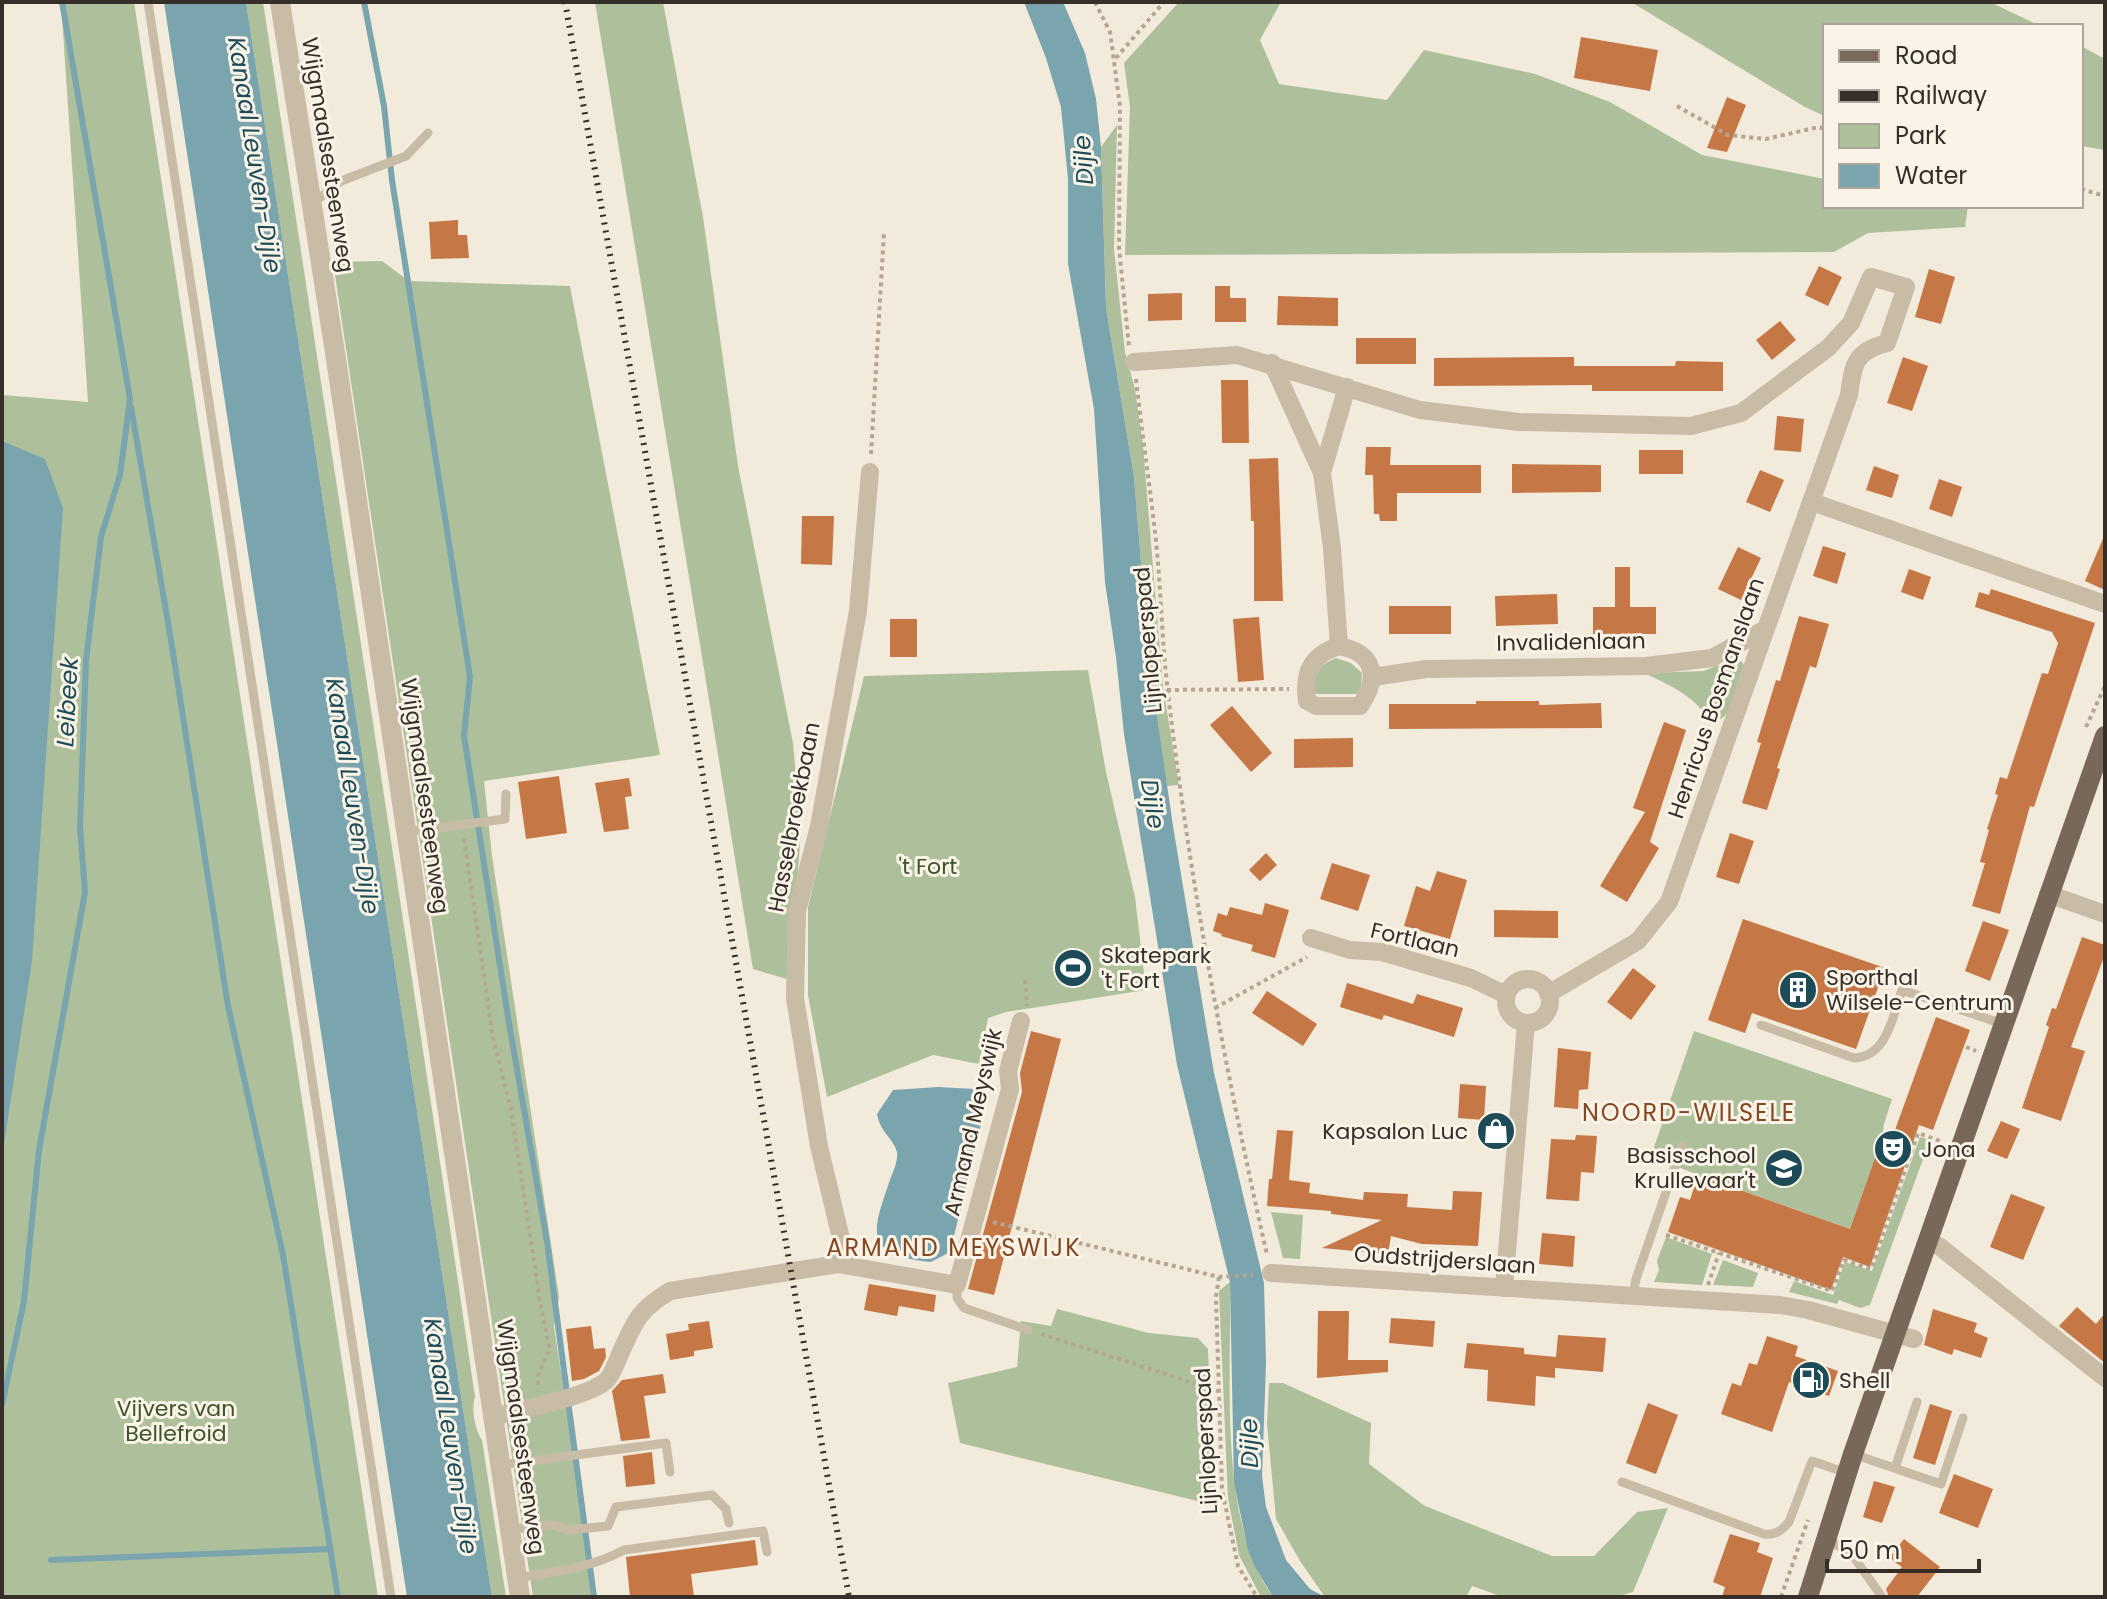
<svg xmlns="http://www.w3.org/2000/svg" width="2107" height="1599" font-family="Poppins,sans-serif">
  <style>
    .green { fill: #aec09b }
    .water { fill: #7aa4ae }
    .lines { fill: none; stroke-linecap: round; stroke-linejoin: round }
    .stream { stroke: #7aa4ae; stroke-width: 6 }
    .building { fill: #c57746 }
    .path { stroke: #b5a691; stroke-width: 4; stroke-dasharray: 4 4; stroke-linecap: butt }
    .service { stroke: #c9bca7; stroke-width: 9 }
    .minor { stroke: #c9bca7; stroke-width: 18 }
    .tertiary { stroke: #c9bca7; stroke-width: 20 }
    .primary { stroke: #786859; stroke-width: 20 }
    .rail { stroke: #362e28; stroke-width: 6; stroke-dasharray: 2 6; stroke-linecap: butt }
    .labels { text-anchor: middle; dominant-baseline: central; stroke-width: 6; stroke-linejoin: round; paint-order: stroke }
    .street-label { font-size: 22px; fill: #362e28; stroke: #f9f4e7 }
    .park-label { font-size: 22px; fill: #3f542b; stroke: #f9f4e7 }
    .poi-label { font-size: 22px; fill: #362e28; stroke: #f9f4e7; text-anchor: start }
    .water-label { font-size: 24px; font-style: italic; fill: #1d4b57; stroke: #f9f4e7 }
    .neighbourhood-label { font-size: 24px; letter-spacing: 2px; fill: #844721; stroke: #f9f4e7 }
  </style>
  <rect width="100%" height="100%" fill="#f2eadb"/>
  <path class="green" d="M61 2H134L378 1597H2V395L88 402Z
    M246 2H263L449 1221 475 1397C471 1409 475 1430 482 1440L506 1597H492Z
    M595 2H663L703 217 738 466 793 743 801 830 790 980 753 969Z
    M1179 2H1281L1260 40 1279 84 1387 100 1424 50 1535 74 1610 102 1702 155 1825 179V206H1968L1965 227 1868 233 1834 252 1125 255 1130 107 1124 63Z
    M1631 2H1990L2040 26H1825V116L1805 107Z
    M2081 46 2105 59V150L2081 146Z
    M1117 125 1114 249 1125 352 1135 389 1143 446 1163 687 1179 785 1167 786 1149 660 1134 477 1106 308 1101 147Z
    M382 261 409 281 570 286 660 755 484 781 492 856 559 1297 554 1327 596 1597H533L333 262Z
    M1336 658 1351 663 1362 673 1361 687 1357 694H1316L1313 691C1313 674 1319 665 1336 658Z
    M1736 659 1742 662 1745 667C1737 688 1734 720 1710 723 1698 698 1672 686 1648 675V673L1703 671Z
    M1088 670 1106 772 1135 897 1146 990 1006 1012 988 1018 979 1064 933 1055 827 1097 808 995V907L864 676Z
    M1694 1031 1892 1099 1884 1124 1882 1138 1850 1229 1698 1175 1651 1156Z
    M1920 1137 1930 1140 1870 1305 1860 1308 1839 1300 1837 1304 1789 1292 1794 1281 1833 1295 1845 1262 1872 1271Z
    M1271 1212 1303 1215 1300 1259 1283 1258Z
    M1666 1237 1712 1254 1702 1285 1654 1282 1659 1270 1657 1261Z
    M1723 1260 1758 1273 1753 1287 1713 1285Z
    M1230 1282C1232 1375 1217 1520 1273 1597H1261L1239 1555 1228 1498 1219 1291Z
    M1057 1309 1149 1333 1198 1338 1208 1349 1214 1505 960 1443 948 1383 1017 1367 1021 1321 1051 1326Z
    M1269 1383H1283L1371 1423 1369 1464 1425 1506 1552 1556H1594L1637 1512 1668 1508 1633 1592 1615 1597H1503L1472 1586 1466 1597H1325L1300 1561 1276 1519 1267 1424Z"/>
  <path class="water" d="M164 2H246L492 1597H407Z
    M1024 2H1063L1085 53 1096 99 1101 147 1106 308 1134 477 1149 660 1173 826 1214 1073 1264 1283 1266 1363 1262 1476 1266 1507 1286 1560 1310 1589 1325 1597H1273L1255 1567 1248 1550 1234 1483 1230 1282 1177 1065 1124 734 1116 657 1105 582 1094 409 1068 264V179L1061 107 1046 58Z
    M2 441 45 459 63 508 32 961 2 1157Z
    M938 1087 975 1089 982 1102 984 1112 953 1240 948 1253 931 1262C860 1255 873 1230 891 1177 894 1170 898 1160 897 1152 893 1138 880 1132 877 1114L893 1090Z"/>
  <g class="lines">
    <path class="stream" d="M364 2 384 106 392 180 470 677 464 736 509 1023 547 1242 594 1597
      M131 407 171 640 228 1006 283 1255 338 1597
      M2 1405 24 1301 39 1150 85 892 80 827 86 660 101 537 120 475 130 399 62 2
      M51 1560 330 1549"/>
  </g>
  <path class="building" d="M1581 37 1658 50 1650 91 1574 78Z
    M1727 97 1746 105 1727 152 1707 148Z
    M458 220V235H467L469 258 431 259 429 222Z
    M1819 266 1842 277 1828 306 1805 295Z
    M1929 269 1955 277 1941 324 1915 317Z
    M1215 286H1230V298H1246V322H1215Z
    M1182 293V320L1148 321V294Z
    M1278 296 1338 298V326L1277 325Z
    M1780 321 1796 340 1772 360 1756 340Z
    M1356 338H1416V364H1356Z
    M1574 357V366H1675L1676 361 1723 362V391H1592V385L1434 386V358Z
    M1903 357 1928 366 1912 411 1887 403Z
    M1221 380H1248L1249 443H1222Z
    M1777 416 1804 419 1801 452 1774 450Z
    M1366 447H1391L1390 465H1481V493H1397V521H1380L1379 514H1374L1373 475H1365Z
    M1639 450H1683V474H1639Z
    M1278 458 1283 601H1254V521H1251L1249 459Z
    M1512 464 1601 465V492L1512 493Z
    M1874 466 1899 475 1892 498 1866 490Z
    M1760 470 1784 480 1770 512 1746 502Z
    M1939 479 1962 487 1952 517 1929 509Z
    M802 516H834L832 565 801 564Z
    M2105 534V590L2085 581Z
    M1823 546 1846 553 1837 584 1813 576Z
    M1738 547 1761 558 1741 600 1718 589Z
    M1615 567H1630V607H1656V634H1593V607H1615Z
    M1909 569 1931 577 1923 600 1901 592Z
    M1991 589 2095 623 2034 807 2030 806 2000 914 1972 906 1985 863 1980 862 1989 830 1987 829 1998 795 1995 794 2000 777 2007 779 2042 673 2048 674 2058 643 2052 632 1975 607 1979 592 1989 595Z
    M1557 594 1558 624 1496 626 1495 596Z
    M1389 606H1451V634H1389Z
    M1799 616 1829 624 1816 668 1810 666 1777 768 1780 769 1767 810 1742 803 1761 743 1757 742 1776 680 1780 681Z
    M1259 617 1264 680 1238 682 1233 619Z
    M890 619H917V657H890Z
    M1476 701H1539V705L1601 703 1602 728 1389 729V704H1476Z
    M1232 706 1272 753 1251 772 1210 725Z
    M1664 722 1686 730 1650 842 1659 848 1627 902 1600 886 1645 812 1633 808Z
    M1353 738V767L1294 768V739Z
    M559 776 567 833 526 839 518 782Z
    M629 778 632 796 625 797 629 829 604 832 595 783Z
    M1730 833 1754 841 1739 884 1716 877Z
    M1266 853 1277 865 1260 881 1249 870Z
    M1332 863 1370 875 1358 911 1320 899Z
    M1437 871 1467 880 1450 939 1404 926 1416 886 1430 891Z
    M1265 903 1289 910 1275 958 1251 951 1253 945 1221 936 1222 934 1213 931 1218 913 1227 916 1230 907 1262 915Z
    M1494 910 1558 911V938L1494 937Z
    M1743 919 1885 968 1856 1049 1752 1013 1745 1033 1708 1020Z
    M1983 921 2009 930 1990 981 1965 971Z
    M2082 937 2105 945V954L2071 1047 2085 1051 2061 1121 2022 1108 2049 1027 2046 1025 2052 1008 2056 1009Z
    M1633 968 1656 986 1631 1020 1607 1002Z
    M1347 983 1413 1004 1417 994 1463 1008 1454 1037 1384 1015 1382 1020 1340 1007Z
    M1267 991 1317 1024 1303 1046 1252 1013Z
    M1936 1017 1970 1030 1933 1130 1919 1125 1870 1267 1843 1257 1831 1290 1668 1232 1680 1197 1690 1200 1698 1175 1850 1229 1882 1138 1891 1141Z
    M1031 1031 1061 1039 994 1295 968 1289 1022 1092 1020 1073Z
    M1558 1048 1591 1052 1588 1089 1579 1090 1578 1109 1554 1107Z
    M1460 1084 1486 1086 1484 1120 1458 1118Z
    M2001 1121 2020 1129 2007 1159 1987 1151Z
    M1277 1130 1293 1131 1289 1180 1310 1183 1309 1193 1363 1200 1364 1192 1408 1194 1407 1207 1452 1210 1453 1191 1482 1192 1478 1246 1422 1244 1391 1236 1388 1254 1322 1248 1382 1220 1331 1214V1211L1267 1206 1269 1179H1272Z
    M1576 1135 1597 1136 1594 1173 1581 1172 1579 1201 1546 1199 1551 1139 1575 1140Z
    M2011 1194 2045 1207 2023 1260 1990 1247Z
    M1542 1233 1575 1236 1573 1267 1539 1264Z
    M869 1284 936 1295 934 1312 899 1306 897 1316 864 1310Z
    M2077 1307 2096 1324 2105 1313V1363L2059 1326Z
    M1933 1309 1977 1323 1974 1332 1988 1338 1981 1358 1954 1349 1952 1355 1924 1345Z
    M1318 1311H1349L1348 1360H1388V1372L1317 1378Z
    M1391 1318 1435 1321 1433 1347 1389 1343Z
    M709 1321 713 1348 694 1351V1356L670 1360 666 1334 689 1330 688 1324Z
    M591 1326 594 1349 605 1348 606 1357 599 1371 584 1379 572 1381 566 1329Z
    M1558 1335 1606 1338 1603 1372 1555 1368V1378L1536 1376 1535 1406 1487 1401 1488 1370 1464 1368 1467 1343 1524 1348V1354L1556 1357Z
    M1767 1336 1798 1346 1795 1356 1838 1371 1829 1396 1789 1382 1772 1432 1721 1414 1732 1383 1741 1386 1749 1363 1757 1365Z
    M663 1374 666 1393 644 1396 650 1438 621 1441 612 1391 622 1380Z
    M1648 1403 1678 1415 1656 1474 1626 1463Z
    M1930 1404 1952 1411 1935 1465 1913 1458Z
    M652 1452 655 1484 626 1487 623 1456Z
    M1954 1474 1993 1489 1978 1528 1939 1513Z
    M1874 1481 1895 1487 1882 1523 1863 1517Z
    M1730 1534 1760 1543 1757 1552 1773 1558 1760 1597H1722L1725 1587 1713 1582Z
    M1904 1539 1940 1567 1917 1597H1889L1886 1589 1902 1567 1889 1558Z
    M755 1540 758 1565 691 1574 694 1597H630L626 1557Z"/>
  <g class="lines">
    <path class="path" d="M1095 2 1110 32 1120 106 1119 248 1129 347
      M1116 58 1164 2
      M1677 106 1728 135 1766 139 1819 127 1825 129
      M2081 189 2105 196
      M1136 379C1142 433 1150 487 1156 541 1161 592 1162 643 1168 693 1190 882 1225 1069 1267 1255
      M871 454 884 232
      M1167 690 1289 689
      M2086 727 2105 686
      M464 839 493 1038 511 1109 541 1308 550 1349 538 1375V1388
      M1025 980 1027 1006
      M1215 1008 1307 957
      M1966 1047 1976 1051
      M993 1222 1219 1277 1253 1275
      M1666 1235 1832 1291 1844 1260 1871 1269 1918 1133 1940 1141
      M1219 1277 1216 1297 1222 1490 1238 1566 1257 1597
      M1708 1285 1719 1253
      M1041 1334 1218 1391
      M1781 1597 1808 1520"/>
    <path class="service" d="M148 2 391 1597
      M312 204 341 181 406 156 428 133
      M406 832 505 819 506 794
      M1761 1025 1854 1058C1887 1057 1893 1016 1902 990L2003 1024
      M957 1285V1298L964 1308 1028 1330
      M1633 1295 1636 1279 1682 1146
      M1853 1454 1941 1484 1963 1418
      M500 1465 666 1443 670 1472
      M1895 1468 1917 1402
      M1622 1482 1764 1534C1776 1535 1781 1531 1789 1522L1812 1461 1847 1473
      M510 1529 553 1525 568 1530 608 1526 616 1507 712 1495 726 1509 729 1523
      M1828 1539 1853 1556 1882 1597
      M517 1578C554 1572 591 1568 624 1550L763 1531 767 1552"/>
    <path class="minor" d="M1134 362 1237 355 1420 410 1519 422 1691 426 1741 413 1828 348 1851 323 1871 277 1906 287 1887 343C1854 351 1853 366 1849 395L1669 902 1638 941 1548 994
      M1272 363 1322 473 1332 548 1339 646
      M1322 473 1347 387
      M1812 502 2105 604
      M1339 646C1375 653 1380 677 1360 706H1316L1307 701C1303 673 1311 655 1339 646Z
      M1373 677 1426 669 1646 666 1712 658 1764 630
      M2048 894 2105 914
      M1311 938 1350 950 1382 952 1471 978 1506 995
      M1506 1001a22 22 0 1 1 44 0a22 22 0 1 1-44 0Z
      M1927 1242 1939 1246 2105 1378
      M838 1264 843 1247 819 1146 795 998 797 911 819 826 858 611 870 472
      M1271 1273 1780 1305 1808 1310 1914 1339
      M1504 1288 1526 1023
      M494 1417C521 1409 589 1397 607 1380 613 1373 617 1361 621 1352 635 1320 640 1309 670 1291L838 1264 957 1285 1010 1089 1008 1071 1021 1021"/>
    <path class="tertiary" d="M280 2 336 359 520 1597"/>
    <path class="primary" d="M1808 1597 1853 1454 2105 736"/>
    <path class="rail" d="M565 2 849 1597"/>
  </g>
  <defs>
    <g id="stadium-disc" transform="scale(2)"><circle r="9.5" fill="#1d4b57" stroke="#f9f4e7"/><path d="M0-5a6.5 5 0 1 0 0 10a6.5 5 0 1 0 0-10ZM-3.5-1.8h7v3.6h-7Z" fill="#fff"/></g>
    <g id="building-disc" transform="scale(2)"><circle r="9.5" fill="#1d4b57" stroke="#f9f4e7"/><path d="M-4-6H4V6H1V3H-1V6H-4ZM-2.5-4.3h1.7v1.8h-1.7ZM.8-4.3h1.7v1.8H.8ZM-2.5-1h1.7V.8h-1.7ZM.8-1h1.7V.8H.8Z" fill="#fff"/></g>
    <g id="shop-disc" transform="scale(2)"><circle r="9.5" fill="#1d4b57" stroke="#f9f4e7"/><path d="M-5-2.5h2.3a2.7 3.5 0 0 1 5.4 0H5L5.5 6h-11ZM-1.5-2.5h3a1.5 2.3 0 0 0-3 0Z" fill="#fff"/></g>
    <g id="theatre-disc" transform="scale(2)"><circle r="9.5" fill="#1d4b57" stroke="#f9f4e7"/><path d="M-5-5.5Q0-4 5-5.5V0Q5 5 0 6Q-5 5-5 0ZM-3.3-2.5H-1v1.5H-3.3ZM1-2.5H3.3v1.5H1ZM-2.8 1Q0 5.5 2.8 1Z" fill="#fff"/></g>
    <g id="school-disc" transform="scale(2)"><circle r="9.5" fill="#1d4b57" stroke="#f9f4e7"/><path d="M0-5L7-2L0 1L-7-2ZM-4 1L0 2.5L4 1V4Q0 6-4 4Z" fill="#fff"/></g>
    <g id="fuel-disc" transform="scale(2)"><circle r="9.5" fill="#1d4b57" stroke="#f9f4e7"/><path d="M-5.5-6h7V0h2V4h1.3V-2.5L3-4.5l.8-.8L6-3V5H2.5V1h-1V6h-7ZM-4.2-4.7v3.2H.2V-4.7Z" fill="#fff"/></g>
  </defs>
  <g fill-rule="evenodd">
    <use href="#stadium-disc" x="1073" y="968"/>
    <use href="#building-disc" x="1798" y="990"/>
    <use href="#shop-disc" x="1496" y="1131"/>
    <use href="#theatre-disc" x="1893" y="1149"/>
    <use href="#school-disc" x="1784" y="1168"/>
    <use href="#fuel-disc" x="1811" y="1380"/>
  </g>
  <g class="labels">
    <g class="street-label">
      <text transform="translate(328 155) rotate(81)">Wijgmaalsesteenweg</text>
      <text transform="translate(1148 640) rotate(-95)">Lijnloperspad</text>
      <text transform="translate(1571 642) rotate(-1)">Invalidenlaan</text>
      <text transform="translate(1716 698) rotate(-71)">Henricus Bosmanslaan</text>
      <text transform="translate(425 796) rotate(82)">Wijgmaalsesteenweg</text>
      <text transform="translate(794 817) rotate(-79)">Hasselbroekbaan</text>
      <text transform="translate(1415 940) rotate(13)">Fortlaan</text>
      <text transform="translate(973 1122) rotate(-77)">Armand Meyswijk</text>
      <text transform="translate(1445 1260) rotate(4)">Oudstrijderslaan</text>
      <text transform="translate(521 1437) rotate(82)">Wijgmaalsesteenweg</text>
      <text transform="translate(1206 1441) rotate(-93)">Lijnloperspad</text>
    </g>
    <g class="park-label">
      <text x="928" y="866">'t Fort</text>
      <text x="176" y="1408">Vijvers van<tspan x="176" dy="25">Bellefroid</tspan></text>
    </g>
    <g class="poi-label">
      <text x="1101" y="955">Skatepark<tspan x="1101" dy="25">'t Fort</tspan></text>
      <text x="1826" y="977">Sporthal<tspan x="1826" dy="25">Wilsele-Centrum</tspan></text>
      <text x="1468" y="1131" text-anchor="end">Kapsalon Luc</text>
      <text x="1921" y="1149">Jona</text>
      <text x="1756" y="1155" text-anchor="end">Basisschool<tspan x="1756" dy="25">Krullevaar't</tspan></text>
      <text x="1839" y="1380">Shell</text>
    </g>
    <g class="water-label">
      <text transform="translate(255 155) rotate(81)">Kanaal Leuven-Dijle</text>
      <text transform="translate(1083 160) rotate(-94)">Dijle</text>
      <text transform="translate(67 702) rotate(-87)">Leibeek</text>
      <text transform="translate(353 796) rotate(81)">Kanaal Leuven-Dijle</text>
      <text transform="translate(1153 804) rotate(81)">Dijle</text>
      <text transform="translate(451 1436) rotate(81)">Kanaal Leuven-Dijle</text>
      <text transform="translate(1249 1443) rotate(-91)">Dijle</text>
    </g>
    <g class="neighbourhood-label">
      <text x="1689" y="1112">NOORD-WILSELE</text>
      <text x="954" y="1247">ARMAND MEYSWIJK</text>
    </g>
  </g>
  <rect width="2107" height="1599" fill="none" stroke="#362e28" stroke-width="8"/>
  <rect x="1823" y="24" width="260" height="184" fill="#f9f4e7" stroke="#aba59b" stroke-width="2"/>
  <rect x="1839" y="50" width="40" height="12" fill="#786859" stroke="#aba59b" stroke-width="2"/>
  <text x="1895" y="64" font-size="24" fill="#362e28">Road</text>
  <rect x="1839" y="90" width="40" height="12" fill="#362e28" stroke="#aba59b" stroke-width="2"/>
  <text x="1895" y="104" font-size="24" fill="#362e28">Railway</text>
  <rect x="1839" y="124" width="40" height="24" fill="#aec09b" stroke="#aba59b" stroke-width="2"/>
  <text x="1895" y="144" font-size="24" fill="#362e28">Park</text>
  <rect x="1839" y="164" width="40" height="24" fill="#7aa4ae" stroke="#aba59b" stroke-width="2"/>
  <text x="1895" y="184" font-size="24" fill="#362e28">Water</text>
  <path d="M1827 1559v12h152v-12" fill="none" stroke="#362e28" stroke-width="4"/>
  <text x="1839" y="1559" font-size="24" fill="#362e28" stroke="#f9f4e7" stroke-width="6" paint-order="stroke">50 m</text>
</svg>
